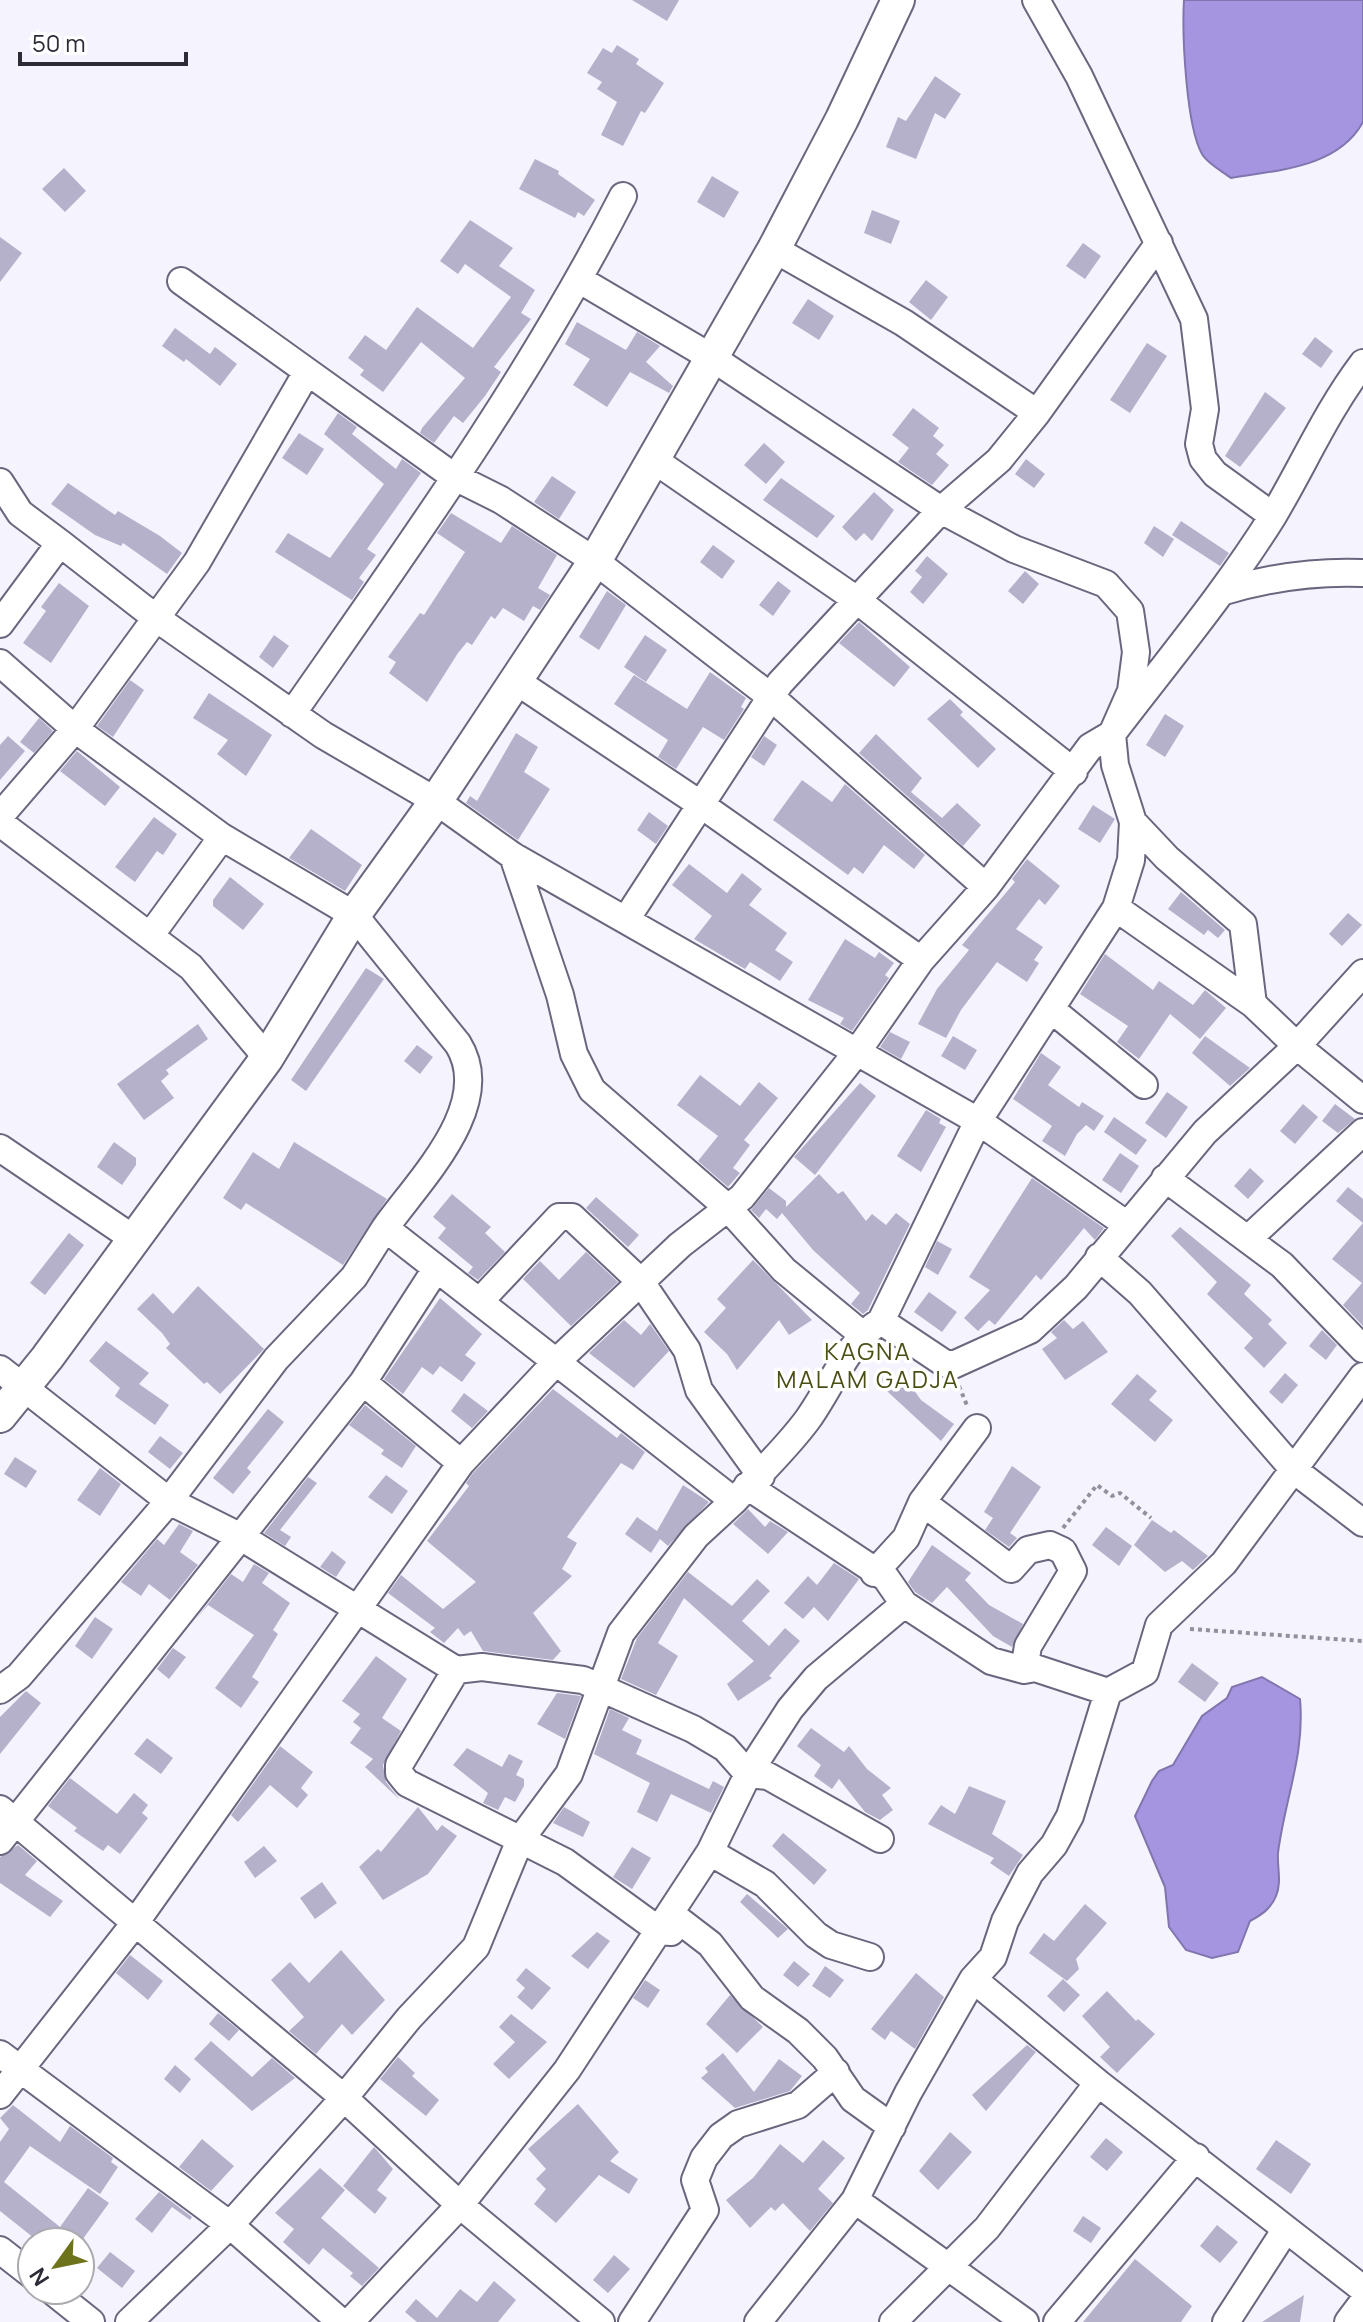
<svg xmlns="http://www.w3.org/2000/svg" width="1363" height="2322" font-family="Manrope,sans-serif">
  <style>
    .water { fill: #a595e1; stroke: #8175ae; stroke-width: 2 }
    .building { fill: #b5b1cb }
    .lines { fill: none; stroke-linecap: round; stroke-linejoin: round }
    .minor-casing { stroke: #6a667e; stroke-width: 30 }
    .tertiary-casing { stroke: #6a667e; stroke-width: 36 }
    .path { stroke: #92909b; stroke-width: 4; stroke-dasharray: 4 4; stroke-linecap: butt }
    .minor { stroke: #fff; stroke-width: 26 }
    .tertiary { stroke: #fff; stroke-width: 32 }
    .labels { text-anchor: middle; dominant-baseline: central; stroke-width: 7; stroke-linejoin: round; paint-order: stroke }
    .quarter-label { font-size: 24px; letter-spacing: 2px; fill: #4b4f14; stroke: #fff }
  </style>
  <rect width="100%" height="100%" fill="#f5f3fe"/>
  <path class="water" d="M1184 0H1363V122C1338 168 1277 170 1231 178 1223 172 1207 163 1202 154 1186 126 1182 34 1184 0Z
    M1262 1677 1300 1699C1305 1755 1285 1798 1278 1853 1277 1867 1282 1882 1276 1896 1271 1909 1261 1915 1250 1921L1238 1952 1212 1958 1186 1950 1169 1927 1165 1887 1135 1816 1152 1781 1159 1771 1173 1765 1202 1716 1227 1698 1232 1687Z"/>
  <path class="building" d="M632 0H679L667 21Z
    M617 45 639 59 636 64 664 83 645 113 641 111 623 146 601 135 617 102 597 89 602 82 587 73 603 48 612 53Z
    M935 76 961 94 945 119 935 113 916 159 886 147 898 117 906 121Z
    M535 159 559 171 558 174 595 200 584 216 578 212 575 218 519 189Z
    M64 168 86 191 65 212 42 189Z
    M712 176 739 192 724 218 697 202Z
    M872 210 900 221 891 244 864 233Z
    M470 220 513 248 499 266 535 290 521 313 531 319 494 367 501 372 485 396 463 423 454 416 434 443 420 433 422 428 465 378 421 342 383 392 360 375 364 370 348 358 365 335 386 350 417 307 473 348 511 297 465 264 458 274 440 261Z
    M0 237 22 253 0 282Z
    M1083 243 1101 256 1085 279 1066 266Z
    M926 280 948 297 931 320 909 302Z
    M808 299 834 316 819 340 792 323Z
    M577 322 626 350 637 332 660 346 646 362 673 386 669 393 630 372 607 407 573 385 590 359 565 344Z
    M175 328 210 354 215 347 237 364 220 386 186 359 184 362 162 346Z
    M1315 337 1333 351 1321 368 1302 354Z
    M1147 343 1167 356 1130 413 1110 400Z
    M1265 392 1286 408 1240 467 1225 456Z
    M913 408 939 428 933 436 944 445 936 454 949 465 932 485 898 462 909 448 892 435Z
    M338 413 357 427 352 434 396 469 402 459 421 473 367 549 376 555 359 578 364 582 352 600 275 552 288 533 330 558 384 484 324 434Z
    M299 433 324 449 307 475 282 458Z
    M764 443 785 462 766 484 744 465Z
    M1026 459 1045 474 1034 488 1015 474Z
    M552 476 576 492 559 519 534 502Z
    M781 478 835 516 817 538 763 500Z
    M68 483 115 515 118 511 160 536 182 553 167 574 123 543 121 546 95 535 51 504Z
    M874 492 894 510 872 541 864 533 856 541 842 527Z
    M451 513 501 543 512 526 557 555 538 588 550 595 540 610 533 606 524 621 503 608 495 619 491 616 472 645 467 642 458 653 427 702 389 673 396 662 388 657 420 613 424 615 465 552 437 533Z
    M1181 521 1229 553 1220 566 1172 535Z
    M1154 526 1174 539 1163 557 1144 543Z
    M713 545 735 561 722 579 700 562Z
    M927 556 948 574 923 604 910 592 922 577 915 571Z
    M1025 571 1039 584 1023 604 1008 591Z
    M778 581 791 591 773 616 759 605Z
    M59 583 89 606 51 663 23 643 46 611 41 607Z
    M607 591 626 605 599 650 579 637Z
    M859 622 910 667 894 687 839 643Z
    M274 635 289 646 273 668 259 657Z
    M645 635 667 650 646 682 624 667Z
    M710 672 746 698 741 707 744 709 724 740 703 727 676 769 658 757 668 740 614 704 634 675 687 709Z
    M130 680 144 690 113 737 97 726Z
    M209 693 272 735 246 776 217 754 228 740 193 718Z
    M950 699 963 712 960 715 996 749 978 768 927 719Z
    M1165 714 1184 726 1165 757 1146 745Z
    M39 718 53 731 34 753 20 742Z
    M516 733 538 747 524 772 550 789 518 840 466 803 470 796 477 801Z
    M876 734 922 778 911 792 942 818 957 803 981 825 963 846 859 753Z
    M8 736 25 751 0 780V745Z
    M764 736 777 745 764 766 751 757Z
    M77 751 120 787 105 806 60 771Z
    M802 780 832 802 845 784 925 855 914 869 884 845 863 874 854 867 848 875 773 820Z
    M1093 805 1115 819 1100 843 1078 829Z
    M649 812 668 826 656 844 637 830Z
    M154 817 177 834 163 855 157 851 135 882 115 867Z
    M311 829 362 865 345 891 289 858Z
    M1027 859 1060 886 1045 905 1039 899 1016 929 1043 947 1034 960 1039 963 1027 982 997 962 961 1010 946 1038 918 1024 937 989 969 950 962 945 1015 882 1012 879Z
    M689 864 727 893 742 873 762 889 749 905 787 933 775 950 793 962 780 981 750 962 745 969 694 939 712 916 672 885Z
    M230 877 264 904 243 930 213 906V900Z
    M1181 892 1225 930 1218 938 1208 930 1204 935 1168 909Z
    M1348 913 1362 925 1342 946 1329 934Z
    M845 939 875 958 879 952 894 963 885 975 889 978 852 1031 840 1024 844 1018 808 1000Z
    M1105 954 1153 990 1159 981 1193 1005 1205 990 1226 1008 1200 1039 1170 1014 1139 1059 1117 1042 1128 1026 1080 994Z
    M366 968 384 979 306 1091 291 1080Z
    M198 1024 208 1039 166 1070 169 1074 161 1081 174 1098 144 1120 117 1084Z
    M890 1032 910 1042 901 1059 880 1047Z
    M953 1036 977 1050 965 1070 941 1056Z
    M1205 1036 1250 1068 1230 1086 1192 1053Z
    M417 1045 433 1057 420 1074 404 1061Z
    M1041 1053 1061 1067 1048 1085 1079 1107 1082 1102 1104 1116 1094 1131 1086 1125 1077 1134 1065 1156 1042 1141 1052 1126 1013 1099Z
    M700 1075 740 1106 759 1082 778 1098 744 1140 750 1145 733 1168 740 1173 728 1187 698 1161 718 1136 677 1105Z
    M860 1083 876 1096 815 1175 794 1157Z
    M1167 1092 1188 1107 1166 1138 1145 1123Z
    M1303 1104 1318 1117 1295 1144 1280 1131Z
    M1335 1104 1355 1119 1338 1133 1322 1121Z
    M926 1110 941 1119 939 1123 946 1127 921 1172 897 1156Z
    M1114 1117 1147 1140 1136 1155 1104 1132Z
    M114 1142 136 1158V1165L122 1185 97 1167Z
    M294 1142 387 1199 343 1265 246 1203 241 1210 223 1198 253 1152 279 1169Z
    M1120 1153 1139 1166 1121 1193 1102 1180Z
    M1250 1168 1264 1181 1248 1199 1234 1186Z
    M819 1174 838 1194 843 1191 866 1221 872 1214 886 1225 896 1213 910 1224 868 1310 863 1314 851 1304 860 1293 813 1250 782 1213 777 1219 766 1209 759 1218 751 1210 769 1188 786 1201V1207Z
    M1032 1178 1104 1228 1095 1240 1084 1228 1041 1280 1036 1275 995 1325 989 1320 978 1331 964 1318 990 1290 969 1277Z
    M1348 1187 1363 1199V1326L1343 1305 1362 1283 1332 1259 1363 1223 1336 1201Z
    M452 1194 491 1227 485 1233 505 1252 478 1280 468 1273 473 1267 438 1238 446 1228 433 1217Z
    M596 1197 639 1235 628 1247 586 1208Z
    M1180 1227 1251 1285 1244 1294 1272 1320 1268 1324 1287 1343 1264 1368 1244 1348 1253 1338 1207 1294 1217 1282 1171 1236Z
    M69 1233 84 1245 45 1295 30 1283Z
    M937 1241 952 1249 938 1275 925 1267Z
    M586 1252 618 1282 571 1326 523 1279 540 1261 559 1280Z
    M753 1260 812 1320 789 1335 779 1320 737 1370 727 1354 704 1332 726 1308 717 1299Z
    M198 1286 264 1349 220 1394 207 1382 204 1384 166 1348 170 1344 162 1333 137 1309 153 1293 173 1314Z
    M929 1292 957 1312 942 1332 914 1312Z
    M440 1298 482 1334 465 1355 476 1363 462 1382 440 1366 433 1375 422 1367 403 1394 384 1379Z
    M624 1320 641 1335 650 1324 669 1351 634 1388 589 1353Z
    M1064 1320 1073 1329 1083 1321 1108 1352 1065 1380 1042 1349 1057 1338 1051 1332Z
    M1322 1330 1337 1345 1326 1360 1309 1346Z
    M106 1341 149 1373 139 1384 169 1405 155 1425 115 1396 120 1388 89 1361Z
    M883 1371 908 1390 911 1386 921 1400 954 1424 941 1441 875 1380Z
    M1285 1373 1298 1385 1282 1404 1269 1392Z
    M1137 1374 1157 1391 1149 1400 1173 1420 1155 1442 1111 1404Z
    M553 1389 617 1438 621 1433 645 1452 633 1470 621 1463 567 1537 577 1543 562 1569 572 1576 533 1613 561 1651 553 1660 483 1651 471 1631 464 1636 458 1628 444 1643 430 1632 435 1628 388 1593 401 1575 443 1609 476 1582 427 1541 469 1486 466 1483 473 1473Z
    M464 1393 488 1411 472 1428 451 1411Z
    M365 1405 416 1446 402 1468 381 1454 384 1450 349 1425Z
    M268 1409 284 1422 247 1468 251 1472 233 1494 213 1478Z
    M160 1436 183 1453 170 1469 148 1452Z
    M15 1457 37 1471 26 1488 4 1474Z
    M1012 1466 1041 1487 1010 1533 1017 1538 1009 1547 985 1530 993 1518 984 1512Z
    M100 1468 121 1484 100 1516 77 1500Z
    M386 1475 408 1491 392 1514 368 1497Z
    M308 1477 317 1483 280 1530 291 1537 285 1546 264 1533Z
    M683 1485 709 1502 668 1546 660 1539 651 1553 625 1534 637 1517 657 1531Z
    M748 1509 765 1527 770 1521 788 1532 768 1554 733 1524Z
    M1152 1520 1171 1533 1174 1530 1208 1556 1193 1570 1182 1561 1165 1572 1134 1545Z
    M179 1524 193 1531 180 1552 198 1565 170 1600 149 1584 141 1596 121 1582 157 1539 164 1545Z
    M1106 1527 1132 1546 1119 1566 1092 1545Z
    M932 1545 971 1573 965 1580 989 1605 1023 1624 1012 1647 993 1636 947 1587 932 1603 915 1592 908 1582Z
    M332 1551 346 1562 336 1577 320 1567Z
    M834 1563 859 1579 828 1621 814 1607 803 1619 784 1603 808 1576 817 1585Z
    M254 1564 269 1573 262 1583 290 1603 273 1630 278 1634 252 1677 259 1682 241 1708 215 1688 254 1635 208 1605 196 1619 231 1574 243 1582Z
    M688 1572 732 1606 757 1579 770 1591 742 1621 769 1646 785 1628 800 1641 769 1676 772 1678 738 1701 727 1684 754 1661 684 1598 658 1643 678 1656 656 1695 621 1679 637 1638Z
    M95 1617 113 1629 92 1659 75 1646Z
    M173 1648 186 1657 169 1679 157 1669Z
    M376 1656 407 1679 382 1718 401 1731 383 1765 386 1782 399 1799 365 1767 373 1759 350 1743 361 1728 353 1722 360 1714 342 1701Z
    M1192 1663 1219 1683 1205 1702 1178 1682Z
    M26 1691 41 1703 0 1754V1717Z
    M557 1693 581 1696 565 1739 537 1724Z
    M610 1709 629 1718 622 1730 642 1740 636 1754 709 1789 713 1781 724 1787 711 1813 671 1794 657 1822 637 1812 650 1783 594 1754Z
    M811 1728 844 1752 849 1746 867 1769 891 1788 882 1795 893 1810 880 1820 865 1812 839 1779 832 1789 814 1776 821 1765 797 1746Z
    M147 1738 173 1758 161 1774 134 1754Z
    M280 1746 313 1772 301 1788 308 1795 297 1808 270 1785 238 1822 231 1815Z
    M467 1748 502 1767 509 1754 523 1761 516 1775 524 1779V1786L515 1802 505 1797 498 1810 483 1803 488 1793 453 1765Z
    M70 1778 117 1814 134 1793 148 1805 142 1813 148 1818 120 1854 108 1845 103 1851 74 1831 77 1828 48 1806Z
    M969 1786 1006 1801 992 1834 1023 1855 1009 1876 990 1863 994 1858 928 1824 941 1805 955 1814Z
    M418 1807 437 1831 442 1825 457 1836 428 1874 383 1900 359 1867 378 1849 381 1852Z
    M564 1807 590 1822 583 1837 553 1823Z
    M783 1833 827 1870 814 1885 772 1846Z
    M18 1845 37 1861 25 1875 63 1901 50 1917 0 1883V1857Z
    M264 1846 277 1861 255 1878 244 1862Z
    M632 1847 651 1858 632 1889 613 1877Z
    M322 1882 337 1903 315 1919 300 1898Z
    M747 1894 788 1929 778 1938 740 1902Z
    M1085 1904 1107 1923 1076 1959 1079 1969 1067 1981 1029 1953 1044 1933 1054 1941Z
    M597 1932 610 1941 588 1969 571 1956Z
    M341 1950 385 2000 352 2035 342 2024 316 2054 289 2031 304 2017 271 1980 290 1962 309 1983Z
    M130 1955 163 1981 148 2000 116 1973Z
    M794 1961 810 1974 798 1987 783 1975Z
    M825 1966 844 1980 830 1998 812 1986Z
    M526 1968 551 1988 532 2010 517 1997 525 1988 516 1980Z
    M916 1973 944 1997 915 2049 891 2031 885 2040 871 2029Z
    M1063 1979 1080 1995 1064 2012 1047 1996Z
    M645 1980 660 1990 648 2008 633 1998Z
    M1107 1991 1136 2021 1138 2019 1155 2034 1117 2073 1100 2057 1110 2047 1082 2016Z
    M730 1995 763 2027 737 2053 706 2024Z
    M218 2013 239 2030 229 2041 209 2024Z
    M511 2014 547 2042 509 2079 493 2064 515 2042 499 2027Z
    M211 2041 252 2077 272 2058 295 2078 252 2111 194 2059Z
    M1027 2045 1036 2052 986 2111 972 2095Z
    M723 2053 754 2092 779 2059 802 2076 790 2091 735 2108 701 2078 708 2072 705 2068Z
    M398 2057 415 2073 412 2076 439 2100 426 2116 380 2079Z
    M175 2065 191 2079 180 2093 164 2079Z
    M578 2104 619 2152 610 2161 638 2179 629 2194 599 2175 556 2223 534 2204 546 2189 536 2179 546 2169 528 2149Z
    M13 2105 60 2142 70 2126 113 2158 111 2162 118 2167 100 2194 30 2146 4 2182 60 2227 88 2188 109 2203 80 2243 67 2233 78 2242H39L0 2211V2142L9 2129 0 2118Z
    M950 2132 972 2152 938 2190 919 2171Z
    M1106 2138 1123 2152 1107 2171 1090 2157Z
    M202 2139 234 2166 211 2191 179 2167Z
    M823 2140 845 2158 818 2189 833 2203 810 2231 783 2203 775 2211 771 2207 750 2228 726 2200 753 2178 780 2144 803 2163Z
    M1276 2140 1311 2164 1291 2194 1256 2169Z
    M374 2147 393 2169 377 2190 387 2198 375 2214 343 2186Z
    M320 2168 345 2190 321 2218 379 2268 362 2286 350 2276 353 2273 323 2248 309 2265 283 2242 294 2229 275 2213Z
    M159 2192 192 2217 190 2220 172 2207 152 2233 135 2219Z
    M1083 2216 1101 2228 1091 2243 1073 2231Z
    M1217 2225 1238 2242 1220 2263 1200 2246Z
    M110 2252 135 2271 122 2288 97 2268Z
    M614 2255 630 2269 608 2293 593 2280Z
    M1135 2259 1192 2306 1181 2322H1083Z
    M494 2281 516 2300 498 2322H417L405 2312 416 2299 437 2318 460 2289 477 2302Z
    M1304 2295 1300 2322H1262Z"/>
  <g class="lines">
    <g class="minor-casing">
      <path id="minor" d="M1036 0 1079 76 1194 319 1205 409 1199 444 1203 459 1215 474 1273 516
        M774 249 904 323 1037 413
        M580 280 714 359 941 510 857 600 1074 772
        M181 281 453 476 501 500 595 561 771 697 986 887
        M0 482 20 513 60 543 156 618 323 735 436 801 513 856 978 1121 1126 1224
        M1221 592C1267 578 1315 571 1363 573
        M0 624 60 543
        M0 663 75 729 222 837 354 915 458 1044C496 1105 419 1180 385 1228
        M516 681 700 804 921 960
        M292 714C409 546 530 378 623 196
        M0 816 75 729 197 562 307 372
        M1133 822 1167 858 1243 924 1253 1004 1297 1046 1363 1100
        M0 823 191 967 267 1058
        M513 856 560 995 574 1054 592 1090 728 1208 784 1270 863 1335
        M1116 908 1253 1004
        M627 918 780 683 857 600 654 460
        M150 936 222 837
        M1052 1010 1144 1085
        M0 1148 134 1239
        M1165 1178 1282 1265 1363 1349
        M1249 1238 1363 1132
        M1099 1257 1140 1293 1294 1470 1363 1523
        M481 1300 559 1217H572L641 1282 687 1350 699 1390 761 1476
        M881 1321 944 1363 953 1365 1030 1330 1076 1287 1205 1132 1297 1046 1363 973
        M0 1369 169 1501 241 1537 456 1670 482 1667 583 1680 693 1729 725 1748 748 1774 768 1776 880 1839
        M363 1382 461 1463
        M747 1486 886 1578 904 1604 991 1661 1024 1670 1035 1668 1108 1692 1145 1672 1159 1625 1224 1563 1363 1376
        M922 1502 1011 1569 1028 1550 1050 1545 1063 1551 1073 1571 1028 1646 1024 1670
        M874 1573 906 1538 922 1502 977 1428
        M456 1670 399 1765V1773L407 1783 565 1862 660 1931 671 1932 680 1921 710 1944 752 1998 798 2031 825 2058 853 2099 892 2127
        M0 1690 19 1676 169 1501 276 1359 354 1277 385 1228 734 1501C759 1474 786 1449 808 1419 831 1387 848 1341 881 1321L978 1121 1116 908 1131 860 1133 822 1115 765 1112 734C1166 663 1225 593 1273 516 1304 464 1326 412 1363 363
        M0 1809 344 2098 460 2205 601 2322
        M0 1841 363 1382 436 1269
        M710 1852 765 1884 816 1935 831 1945 870 1957
        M973 1979 1098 2083 1286 2229 1226 2322
        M0 2054 230 2225 341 2322
        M0 2095 135 1923 461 1463 556 1362 680 1245 742 1197 857 1052 921 960 986 887 1090 747 1112 734 1131 691 1136 652 1130 611 1106 584 1014 549 941 510 999 460 1037 413 1159 243
        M855 2200 1025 2322
        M1286 2229 1363 2289
        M0 2250 32 2275
        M51 2290 91 2322
        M129 2322 230 2225 344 2098 409 2018 476 1947 520 1840 569 1774 621 1633 696 1536 734 1501
        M350 2322 460 2205 567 2070 710 1852 748 1774 790 1709 816 1678 904 1604
        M632 2322 705 2210 695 2180 704 2158 721 2136 738 2124 798 2105 836 2072
        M758 2322 855 2200 908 2093 973 1979 993 1957 1005 1921 1030 1873 1054 1845 1070 1816 1108 1692
        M893 2322 987 2228 1098 2083
        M1057 2322 1196 2157
        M1348 2322 1363 2302"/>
    </g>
    <g class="tertiary-casing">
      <path id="tertiary" d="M0 1416 47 1358 267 1058 354 915 436 801 595 561 774 249 842 119 898 0"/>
    </g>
    <path class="path" d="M959 1386 968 1408
      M1063 1528 1097 1485 1112 1496 1120 1493 1151 1518
      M1190 1629 1363 1641"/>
    <use href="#minor" class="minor"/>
    <use href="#tertiary" class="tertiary"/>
  </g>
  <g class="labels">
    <g class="quarter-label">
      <text x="868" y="1350">KAGNA<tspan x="868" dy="28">MALAM GADJA</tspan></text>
    </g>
  </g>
  <g transform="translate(56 2266) rotate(237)"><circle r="38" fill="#ffffff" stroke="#abaaaf" stroke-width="2"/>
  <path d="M0-6L14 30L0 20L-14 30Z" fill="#6d731b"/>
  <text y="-12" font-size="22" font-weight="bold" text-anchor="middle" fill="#2d2b36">N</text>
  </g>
  <path d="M20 52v12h166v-12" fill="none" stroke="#2d2b36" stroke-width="4"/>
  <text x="32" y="52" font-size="24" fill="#2d2b36" stroke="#ffffff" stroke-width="6" paint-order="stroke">50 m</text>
</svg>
